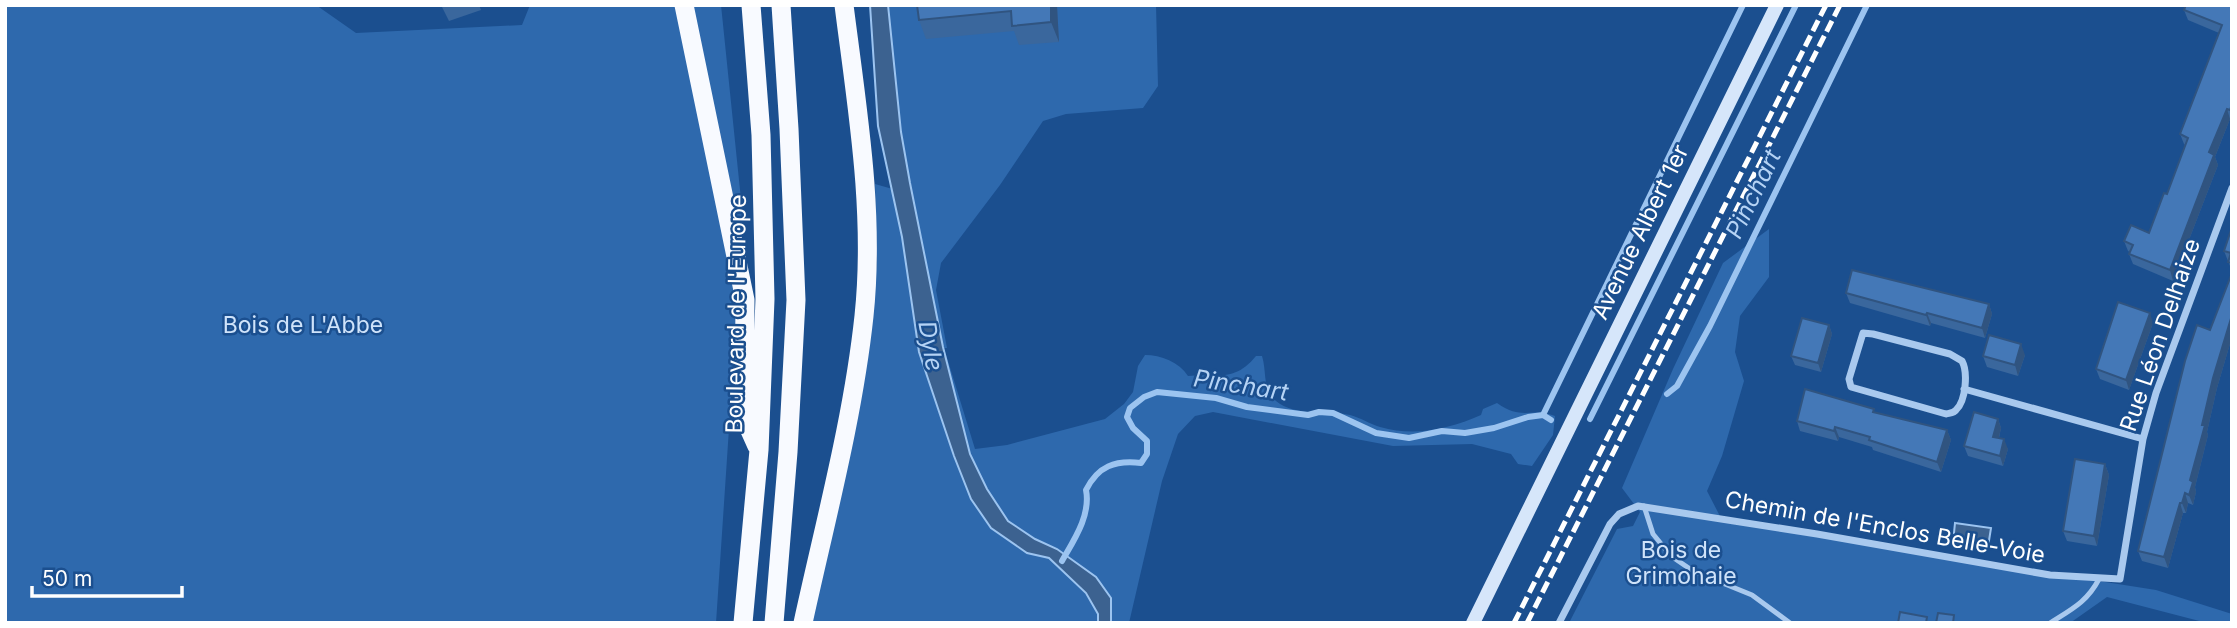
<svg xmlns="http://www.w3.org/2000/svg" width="2237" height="628" font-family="Inter,sans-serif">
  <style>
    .green { fill: #2e69ad }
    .water { fill: #3c6290; stroke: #9cc4f0; stroke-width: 2 }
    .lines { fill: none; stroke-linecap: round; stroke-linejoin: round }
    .stream { stroke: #9cc4f0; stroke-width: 6 }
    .service { stroke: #a9c9ee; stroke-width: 5 }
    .minor { stroke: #a9c9ee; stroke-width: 7 }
    .secondary { stroke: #d6e6fa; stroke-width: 14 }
    .trunk { stroke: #f8faff; stroke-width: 19 }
    .rail { stroke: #fff; stroke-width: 5; stroke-dasharray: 12 5; stroke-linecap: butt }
    .wall { fill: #3a679d }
    .shaded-wall { fill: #305480 }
    .building { fill: #4478b7; stroke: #305480; stroke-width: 2 }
    .labels { text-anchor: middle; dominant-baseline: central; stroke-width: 5; stroke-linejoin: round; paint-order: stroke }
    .street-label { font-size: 23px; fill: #fff; stroke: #1b4f8f }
    .park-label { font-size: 23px; fill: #cfe3fa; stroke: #1b4f8f }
    .water-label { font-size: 24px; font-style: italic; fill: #b5d3f5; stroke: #1b4f8f }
  </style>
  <rect width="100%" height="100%" fill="#1b4f8f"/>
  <path class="green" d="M5 5H316L356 33 522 25 530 5H721L743 219 716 623H5Z
    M888 5H1156L1158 86 1143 108 1066 114 1043 121 1000 185 941 263 936 290 947 348H944L975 449 1007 445 1105 419 1124 404 1133 392 1138 366 1145 355C1161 355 1179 362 1188 376 1217 373 1234 383 1256 356H1262C1267 372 1262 389 1276 401 1295 417 1328 410 1350 415 1361 418 1370 424 1380 427 1415 437 1449 429 1481 415L1483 409 1497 403C1523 421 1529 407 1555 416L1553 435 1532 466 1518 464 1511 454 1472 444 1393 446 1213 412 1195 416 1178 434 1162 481 1129 623H1111L1112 618 1057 549 1035 539 1008 521 987 489 970 454 943 347 910 183 901 132Z
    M875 184 896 190 919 352 954 456 971 499 1027 553 1049 558 1086 593 1098 614V623H812L873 304 877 262Z
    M1769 229V277L1740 316 1735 352 1744 381 1722 456 1707 491 1723 522 2156 590 2232 614V623H2207L2107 597 2070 623H1569L1617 529 1633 526 1640 512 1622 488 1673 369 1723 263Z"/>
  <path class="water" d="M870 5H888L901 132 910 183 943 347 970 454 987 489 1008 521 1035 539 1057 549 1096 577 1111 598V623H1098V614L1086 593 1049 558 1027 553 991 528 971 499 954 456 919 352 902 237 878 126Z
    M1955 523 1991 528 1988 547 1953 543Z"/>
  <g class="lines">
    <path class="stream" d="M1667 394 1677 386 1710 326 1867 5
      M1543 415 1743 5
      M1590 419 1796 5
      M1062 561C1074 540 1091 515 1086 490 1098 466 1115 460 1141 463L1147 454V441L1133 428 1127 417 1130 408 1144 397 1157 392 1216 398 1247 407 1308 415 1319 412 1333 413 1376 433 1409 438 1442 431 1465 433 1494 428 1528 417 1543 415 1551 420"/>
    <path class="service" d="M1644 506 1653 534 1671 556 1693 571 1752 595 1790 623
      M2050 623C2072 609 2087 602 2099 579"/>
    <path class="minor" d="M1863 333 1873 334 1950 354 1962 361C1968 372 1966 401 1956 410 1954 413 1949 413 1946 414L1851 387 1849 379Z
      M1964 389 2143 439
      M1559 623 1610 524 1619 514 1638 506 1817 534 2050 575 2120 579 2143 439 2156 393 2232 188"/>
    <path class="secondary" d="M1473 623 1777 5"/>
    <path class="trunk" d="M684 5 745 300 744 417 757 446
      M743 623 759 450 765 299 761 135 751 5
      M774 623 788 452 796 300 789 129 781 5
      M803 623C825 522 853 419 864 316 875 212 857 108 844 5"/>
    <path class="rail" d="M1514 623 1826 5
      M1527 623 1840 5"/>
  </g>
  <path class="wall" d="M441 5H479L481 10 449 21Z
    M1057 5 1059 42 1019 45 1014 31 926 39 919 20Z
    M2232 6V119H2230L2215 157 2218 165 2173 281 2133 264 2129 254 2130 252 2128 251 2124 241 2149 233 2167 194 2185 145 2184 144 2180 134 2219 33 2188 20 2184 10Z
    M2232 227V271L2224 251Z
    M2232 273V337L2217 388 2207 432 2208 435 2195 487 2196 492 2193 505 2188 503 2186 513H2183L2168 568 2142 561 2138 551 2210 330Z
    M1846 293 1989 304 1992 314 1985 338 1931 323 1930 326 1850 303Z
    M2153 323 2129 390 2100 379 2096 369Z
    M1829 325 1832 334 1821 372 1795 365 1791 356Z
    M2025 355 2018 376 1987 367 1983 356Z
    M1875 413 1947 430 1951 440 1941 472 1873 450 1872 447 1839 437 1838 441 1800 431 1797 421Z
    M1998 419 2001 428 1999 438 2008 449 2003 466 1968 456 1964 446Z
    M2105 464 2109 475 2097 546 2067 541 2063 531Z"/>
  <path class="shaded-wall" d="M1051 5H1057L1059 42 1051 22Z
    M2227 109 2230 119 2215 157 2218 165 2173 281 2170 270 2209 152Z
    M1989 304 1992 314 1985 338 1982 328Z
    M1927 313 1931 323 1930 326 1926 315Z
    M2150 313 2153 323 2129 390 2126 380Z
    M2232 315V337L2217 388 2207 432 2208 435 2195 487 2196 492 2193 505 2189 495 2190 480 2213 378Z
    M1829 325 1832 334 1821 372 1818 363Z
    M2021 344 2025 355 2018 376 2015 365Z
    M1998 419 2001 428 1997 446 1993 437Z
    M1835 427 1839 437 1838 441 1834 431Z
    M1947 430 1951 440 1941 472 1937 462Z
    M2004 439 2008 449 2003 466 2000 456Z
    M2105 464 2109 475 2097 546 2094 536Z
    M2185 493 2188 503 2186 513 2182 503Z
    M2180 503 2183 513 2168 568 2164 557Z"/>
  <path class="building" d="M917 5H1051V22L1012 26 1011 11 919 20Z
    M2186 5 2232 6V104L2230 110 2227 109 2209 152 2214 155 2170 270 2129 254 2133 245 2124 241 2131 225 2149 233 2164 193 2167 194 2188 138 2180 134 2222 25 2184 10Z
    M2232 227V263L2228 262 2231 253 2224 251Z
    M1852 270 1989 304 1982 328 1927 313 1926 315 1846 293Z
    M2232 273V315L2213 378 2202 425H2205L2190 480 2193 482 2189 495 2185 493 2182 503H2180L2164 557 2138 551 2185 361 2197 325 2210 330Z
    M2118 302 2150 313 2126 380 2096 369Z
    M1802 318 1829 325 1818 363 1791 356Z
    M1989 335 2021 344 2015 365 1983 356Z
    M1805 389 1874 409 1873 412 1947 430 1937 462 1869 440 1870 437 1835 427 1834 431 1797 421Z
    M1974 412 1998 419 1993 437 2004 439 2000 456 1964 446Z
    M2075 459 2105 464 2094 536 2063 531Z
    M1900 612 1927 617 1926 623H1898Z
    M1938 613 1954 615 1953 623H1936Z"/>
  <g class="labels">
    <g class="street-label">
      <text transform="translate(1640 232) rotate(-64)">Avenue Albert 1er</text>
      <text transform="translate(736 314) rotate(-89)">Boulevard de l'Europe</text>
      <text transform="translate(2160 335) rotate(-71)">Rue Léon Delhaize</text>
      <text transform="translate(1885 527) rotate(10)">Chemin de l'Enclos Belle-Voie</text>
    </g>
    <g class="park-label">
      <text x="303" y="325">Bois de L'Abbe</text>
      <text x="1681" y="550">Bois de<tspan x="1681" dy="26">Grimohaie</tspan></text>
    </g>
    <g class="water-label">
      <text transform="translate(1753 194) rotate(-64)">Pinchart</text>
      <text transform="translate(931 346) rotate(80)">Dyle</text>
      <text transform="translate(1241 385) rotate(9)">Pinchart</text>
    </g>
  </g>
  <rect width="2237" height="628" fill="none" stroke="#ffffff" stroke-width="14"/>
  <path d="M32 586v10h150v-10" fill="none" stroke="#ffffff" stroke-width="3.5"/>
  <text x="42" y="586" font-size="21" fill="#ffffff" stroke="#1b4f8f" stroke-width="5" paint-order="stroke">50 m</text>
</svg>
